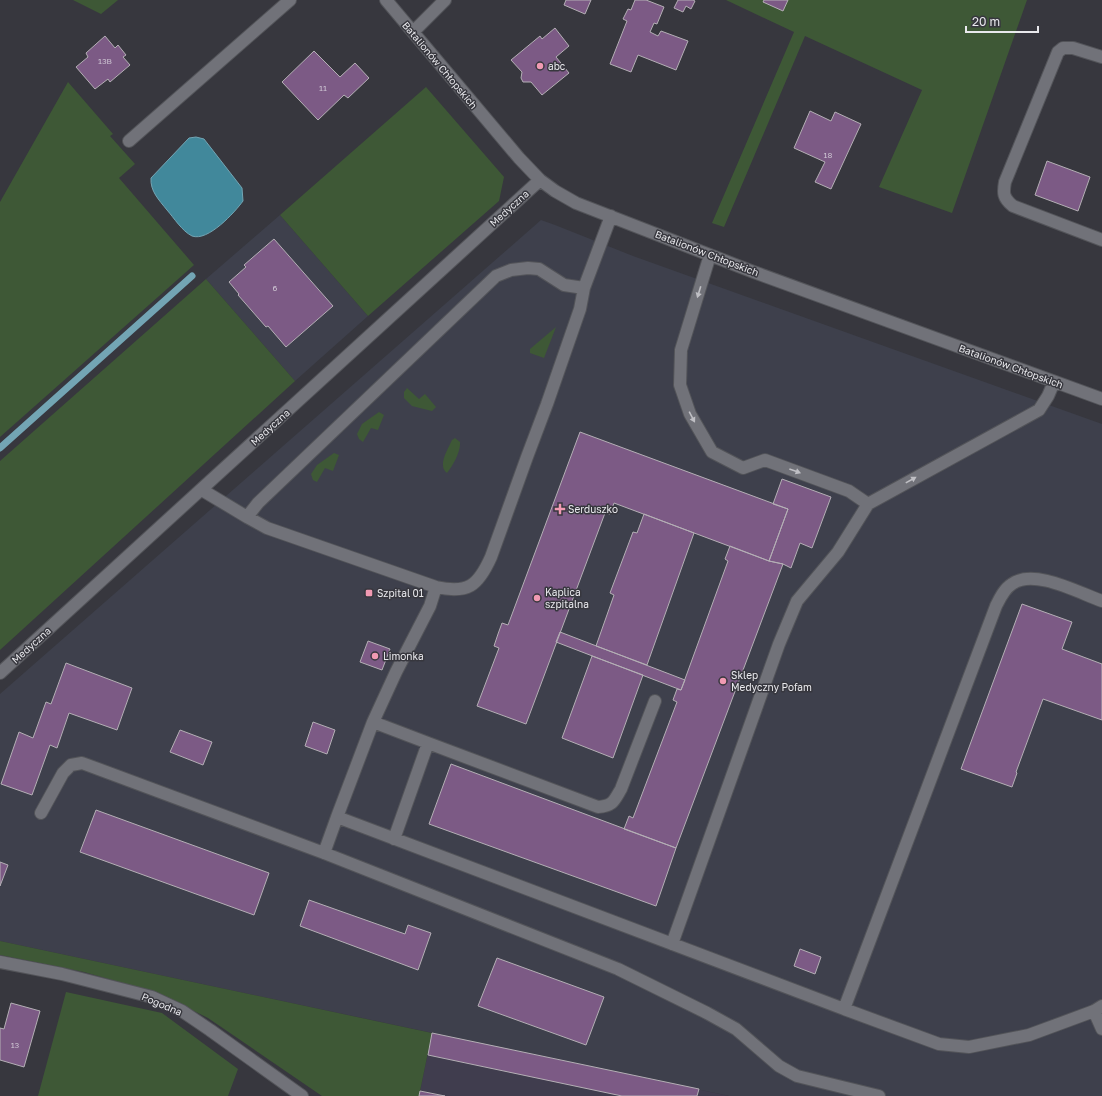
<svg xmlns="http://www.w3.org/2000/svg" width="1102" height="1096" font-family="'Golos Text',sans-serif">
  <style>
    .built { fill: #3e404c }
    .industrial { fill: #403d4e }
    .green { fill: #3e5836 }
    .water { fill: #41889b; stroke: #73a5b4 }
    .lines { fill: none; stroke-linecap: round; stroke-linejoin: round }
    .stream { stroke: #73a5b4; stroke-width: 7 }
    .building { fill: #7c5a85; stroke: #b4afb5 }
    .minor-casing { stroke: #535459; stroke-width: 14 }
    .minor { stroke: #717279; stroke-width: 12 }
    .oneway { fill: #bfbfc4 }
    .poi-dot { fill: #f19ab3; stroke: #37373e; stroke-width: 1.5 }
    .labels { text-anchor: middle; dominant-baseline: central; stroke-width: 3; stroke-linejoin: round; paint-order: stroke }
    .number-label { font-size: 8px; fill: #cec5d3 }
    .street-label { font-size: 10px; fill: #e9e9ed; stroke: #37373e }
    .poi-label { font-size: 10px; fill: #e9e9ed; stroke: #37373e; text-anchor: start }
  </style>
  <rect width="100%" height="100%" fill="#37373e"/>
  <path class="built" d="M280 215 368 316 295 381 206 279Z
    M541 220 555 225 633 256 1102 424V1096H729L0 941V694Z"/>
  <path class="industrial" d="M432 1033 729 1096H419Z"/>
  <path class="green" d="M73 0H118L101 14Z
    M726 0H1027L952 213 879 187 922 90 805 36 724 227 712 223 794 32Z
    M68 82 113 134 110 136 135 164 119 178 194 265 0 437V202Z
    M426 87 504 177 499 201 368 316 280 215Z
    M206 279 295 381 0 650V461Z
    M556 327 544 358 530 353V349Z
    M407 388 419 399 425 394 436 407 432 411 412 406 404 398V392Z
    M379 412 384 415 378 430 371 428 363 442 359 439 357 434 362 424Z
    M455 438 460 442C461 451 453 466 447 473 437 466 448 449 452 440Z
    M334 453 339 455 333 471 325 468 317 482 313 480 311 474 317 465Z
    M0 941 432 1033 419 1096H322L208 1018 158 993 84 972 0 955Z
    M66 992 162 1013 238 1069 228 1096H38Z"/>
  <path class="water" d="M196 137 204 139 242 188 243 201C235 212 208 242 192 236 182 231 174 218 167 210 159 200 150 191 151 178L189 138Z"/>
  <g class="lines">
    <path class="stream" d="M0 448 192 276"/>
  </g>
  <path class="building" d="M566 0H591L585 14 564 5Z
    M635 0H646L664 7 657 24 654 23 650 32 658 36 661 31 688 41 676 70 638 55 631 72 610 64 627 21 623 19 628 9 631 10Z
    M678 0H693L695 1 691 9 686 6 683 12 674 8Z
    M764 0H788L783 11 763 2Z
    M555 28 569 46 556 57 569 73 542 95 531 82H523L521 78 522 72 511 60 540 36 542 39Z
    M105 36 115 48 118 45 126 55 123 57 130 65 110 82 108 79 95 89 76 67 88 57 86 53Z
    M314 51 340 77 355 63 369 78 348 98 344 95 318 120 282 82Z
    M810 111 831 121 835 112 861 124 831 189 815 182 825 162 794 148Z
    M1047 161 1090 177 1078 211 1035 195Z
    M274 239 333 306 286 347 268 326 266 327 238 295 239 294 229 282 246 267 244 265Z
    M580 432 788 509 769 561 614 503 610 514 605 513 526 724 477 706 499 648 494 646 498 634 502 623 508 625Z
    M782 479 831 497 812 548 800 543 791 568 783 564 769 561 788 509 773 504Z
    M644 514 694 533 647 665 596 646 614 595 610 593 633 532 637 533Z
    M730 546 769 561 783 564 676 848 624 829 629 816 633 818 677 702 673 700 677 689 681 690 728 561 725 559Z
    M1022 604 1072 622 1062 649 1102 664V720L1043 699 1016 772 1017 773 1012 787 961 769Z
    M560 632 685 680 681 690 556 642Z
    M368 641 390 649 382 670 360 662Z
    M592 656 643 675 613 758 562 738Z
    M66 663 132 688 117 730 69 713 57 748 50 745 32 795 1 784 19 732 33 738 46 702 51 704Z
    M313 722 335 730 327 754 305 746Z
    M180 730 212 742 203 765 170 752Z
    M451 764 676 848 656 906 429 824Z
    M96 810 269 873 254 915 80 852Z
    M0 862 8 865 0 886Z
    M309 900 405 934 408 925 431 933 418 970 300 926Z
    M800 949 821 957 815 974 794 966Z
    M497 958 604 997 586 1045 478 1006Z
    M11 1003 40 1011 24 1067 0 1060V1028L4 1029Z
    M432 1033 699 1089 697 1096H622L428 1055Z
    M420 1091 445 1096H419Z"/>
  <g class="lines">
    <g class="minor-casing">
      <path id="minor" d="M386 0 519 158 540 180 555 191 576 203 751 271 1102 399
        M413 32 445 0
        M1102 57 1073 48H1063L1058 52 1005 182C1003 193 1003 198 1013 206L1102 240
        M129 141 290 0
        M710 255 681 350 680 385 690 414 712 452 743 468 765 460 849 491 868 504 1039 410 1048 396 1054 382
        M584 288 564 285 539 269 528 268 511 270 496 276 258 503 247 517 267 528 436 587C468 594 478 586 491 557L527 457 547 404 580 309 584 288 611 216
        M202 490 247 517
        M1102 601C1079 593 1034 568 1012 584 1004 589 1000 598 996 606L844 1009 939 1044 969 1047 1029 1035 1094 1011 1102 1006
        M0 673 540 180
        M373 722 396 672 430 606 436 587
        M41 813 63 773 71 765 82 763 324 853 618 969 707 1013 736 1029 779 1066 797 1076 879 1096
        M337 817 373 722 428 743
        M394 839 428 743 598 807C613 806 614 801 621 789L655 701
        M324 853 337 817 844 1009
        M672 944 779 644 797 601 838 552 868 504
        M0 962 62 974 152 997 182 1011 210 1030 302 1096
        M1094 1011 1102 1029"/>
    </g>
    <use href="#minor" class="minor"/>
  </g>
  <defs><path id="oneway-solid" d="M-6-.8H1V-3.2L6.5 0L1 3.2V.8H-6Z"/></defs>
  <g class="oneway">
    <use href="#oneway-solid" transform="translate(699 292) rotate(107)"/>
    <use href="#oneway-solid" transform="translate(692 417) rotate(62)"/>
    <use href="#oneway-solid" transform="translate(795 471) rotate(20)"/>
    <use href="#oneway-solid" transform="translate(911 480) rotate(-29)"/>
  </g>
  <g class="poi-dot">
    <circle cx="540" cy="66" r="4"/>
    <path d="M558 503h4v4h4v4h-4v4h-4v-4h-4v-4h4z"/>
    <rect x="365" y="589" width="8" height="8" rx="2"/>
    <circle cx="537" cy="598" r="4"/>
    <circle cx="375" cy="656" r="4"/>
    <circle cx="723" cy="681" r="4"/>
  </g>
  <g class="labels">
    <g class="number-label">
      <text x="105" y="61">13B</text>
      <text x="323" y="88">11</text>
      <text x="828" y="155">18</text>
      <text x="275" y="288">6</text>
      <text x="15" y="1045">13</text>
    </g>
    <g class="street-label">
      <text transform="translate(440 65) rotate(50)">Batalionów Chłopskich</text>
      <text transform="translate(509 208) rotate(-42)">Medyczna</text>
      <text transform="translate(707 253) rotate(21)">Batalionów Chłopskich</text>
      <text transform="translate(1011 366) rotate(20)">Batalionów Chłopskich</text>
      <text transform="translate(270 427) rotate(-42)">Medyczna</text>
      <text transform="translate(31 645) rotate(-42)">Medyczna</text>
      <text transform="translate(162 1004) rotate(23)">Pogodna</text>
    </g>
    <g class="poi-label">
      <text x="548" y="66">abc</text>
      <text x="568" y="509">Serduszko</text>
      <text x="545" y="592">Kaplica<tspan x="545" dy="12">szpitalna</tspan></text>
      <text x="377" y="593">Szpital 01</text>
      <text x="383" y="656">Limonka</text>
      <text x="731" y="675">Sklep<tspan x="731" dy="12">Medyczny Pofam</tspan></text>
    </g>
  </g>
  <path d="M966 26v6h72v-6" fill="none" stroke="#e9e9ed" stroke-width="2"/>
  <text x="972" y="26" font-size="12" fill="#e9e9ed" stroke="#37373e" stroke-width="3" paint-order="stroke">20 m</text>
</svg>
